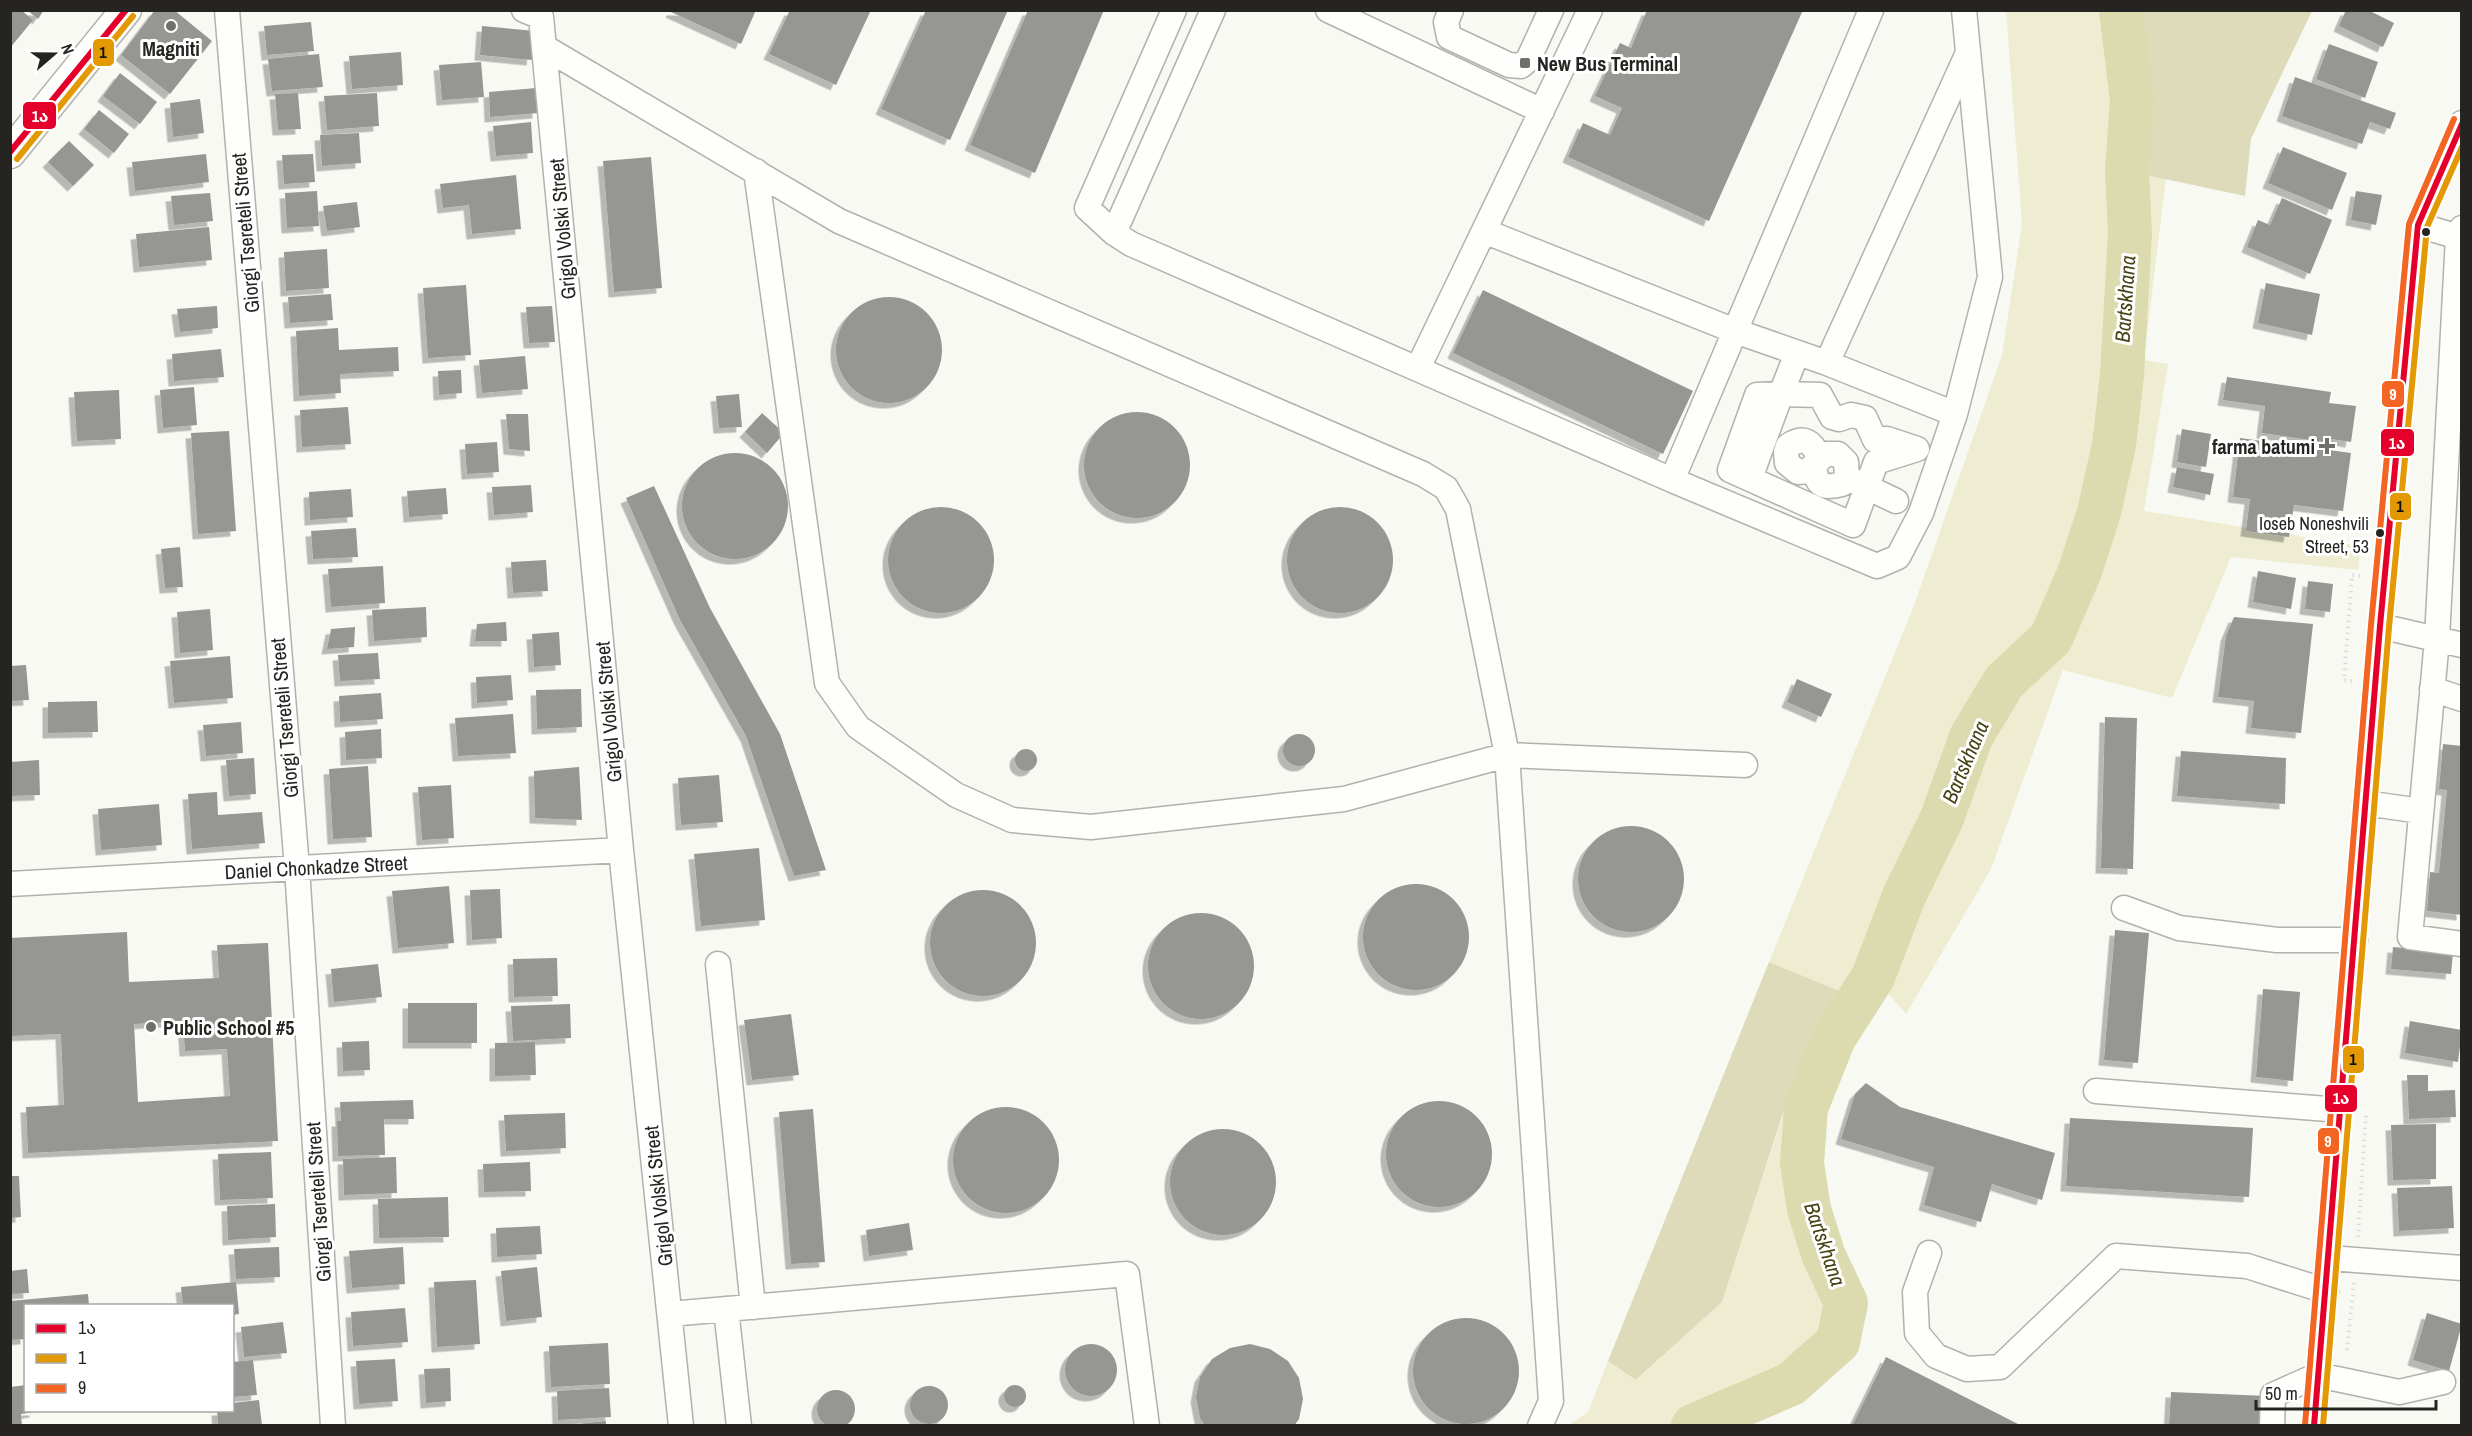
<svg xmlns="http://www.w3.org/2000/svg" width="2472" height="1436" font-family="'Archivo Narrow','Noto Sans Georgian',sans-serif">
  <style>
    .green { fill: #eeedd2 }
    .forest { fill: #dddbb9 }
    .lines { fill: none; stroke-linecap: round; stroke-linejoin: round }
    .river { stroke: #dcdaaf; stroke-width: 44 }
    .building { fill: #969692; fill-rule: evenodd; filter: url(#shadow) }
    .minor-casing { stroke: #b1b1ad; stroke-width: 27 }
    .major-casing { stroke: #b1b1ad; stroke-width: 33 }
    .path { stroke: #dbdbda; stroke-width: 4; stroke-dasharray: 1.5 4.5; stroke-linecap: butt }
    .minor { stroke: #fefefd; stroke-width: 24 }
    .major { stroke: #fefefd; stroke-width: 30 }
    .bus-1-casing { stroke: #fff; stroke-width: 10 }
    .bus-2-casing { stroke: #fff; stroke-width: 10 }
    .bus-3-casing { stroke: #fff; stroke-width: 10 }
    .bus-1 { stroke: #e4002b; stroke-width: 6 }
    .bus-2 { stroke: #e29903; stroke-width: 6 }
    .bus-3 { stroke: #f26522; stroke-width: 6 }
    .poi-dot { fill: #6f6f6b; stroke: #fff; stroke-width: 2 }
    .bus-dot { fill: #252421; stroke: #fff; stroke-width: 2 }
    .labels { text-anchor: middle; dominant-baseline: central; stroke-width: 6; stroke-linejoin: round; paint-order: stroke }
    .bus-label { font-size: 18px; fill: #252421; stroke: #fff; text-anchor: end }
    .poi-label { font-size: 20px; font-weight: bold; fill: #252421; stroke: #fff; text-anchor: start }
    .street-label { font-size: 20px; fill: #252421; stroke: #fff }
    .water-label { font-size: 21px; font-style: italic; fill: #464315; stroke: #fff }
    .line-badge { stroke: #fff; stroke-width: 2 }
    .badge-label { font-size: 16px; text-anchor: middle; font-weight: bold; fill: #fff }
    .pale-badge-label { font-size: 16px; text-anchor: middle; font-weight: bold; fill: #111 }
  </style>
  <defs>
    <filter id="shadow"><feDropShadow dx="-5.5" dy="5.5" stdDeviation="0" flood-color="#0004"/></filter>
  </defs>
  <rect width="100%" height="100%" fill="#f9f9f4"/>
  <path class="green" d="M2006 11H2121L2132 100 2127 170 2166 178 2144 360 2168 364 2144 511 2361 546 2358 570 2231 557 2172 698 2063 670 1991 869 1906 1014 1874 978 1859 999 1769 962 1913 608 2002 355 2022 224Z
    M1787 1103 1806 1108 1802 1163 1809 1209 1823 1254 1846 1303 1838 1342 1791 1384 1693 1425 1567 1426 1588 1412 1608 1361 1637 1380 1722 1302Z"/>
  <path class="forest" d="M2121 11H2312L2251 139 2245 196 2127 171 2132 100Z
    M1769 962 1859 999 1834 1038 1806 1108 1786 1104 1722 1302 1636 1380 1608 1361Z"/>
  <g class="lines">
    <path class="river" d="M1693 1426 1791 1384 1838 1342 1846 1303 1823 1254 1809 1209 1802 1163 1806 1108 1834 1038 1873 977 1904 896 1942 818 1971 737 2004 682 2051 638 2080 571 2099 512 2114 445 2122 375 2130 233 2127 171 2132 100 2121 10"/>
  </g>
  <path class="building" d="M10 10H21L33 20 10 48Z
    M27 10H44L38 19Z
    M155 10H174L212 41 170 94 121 55Z
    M672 10H756L741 44 671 12Z
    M790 10H871L836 85 769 54Z
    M926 10H1008L950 140 881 109Z
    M1028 10H1104L1035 173 970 145Z
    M1647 10H1803L1709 221 1568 157 1583 123 1610 135 1622 108 1595 96 1620 43 1631 48Z
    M2346 10H2368L2394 23 2383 47 2339 26Z
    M311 22 314 51 267 55 264 26Z
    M482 26 535 31 532 60 480 55Z
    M2329 44 2378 62 2365 98 2316 79Z
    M401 52 403 85 352 89 349 56Z
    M319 54 323 87 272 91 268 59Z
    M481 62 484 97 442 100 439 65Z
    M120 73 157 102 140 124 103 96Z
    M2295 77 2396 113 2390 129 2370 122 2362 144 2282 116Z
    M536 88 538 113 490 117 489 92Z
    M298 93 301 129 278 130 275 94Z
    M377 93 379 126 327 130 324 96Z
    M200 99 204 133 173 137 170 103Z
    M99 110 129 134 114 153 84 129Z
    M531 122 533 153 496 156 493 126Z
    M359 133 361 163 322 166 320 135Z
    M69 141 94 165 73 186 48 162Z
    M2283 147 2347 173 2332 210 2268 183Z
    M206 154 209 182 135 191 132 162Z
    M313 154 315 182 284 184 282 155Z
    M651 157 662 288 614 292 603 161Z
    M516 175 521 229 472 234 469 205 443 208 440 184Z
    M317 191 319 226 287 228 285 193Z
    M2356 191 2382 195 2376 225 2351 220Z
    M210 193 213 221 174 225 171 196Z
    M2282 198 2332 220 2310 274 2247 247 2258 220 2270 225Z
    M357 202 360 227 327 231 323 206Z
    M209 227 212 260 139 267 136 234Z
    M327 249 329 288 286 291 284 252Z
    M2266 283 2320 294 2312 335 2258 323Z
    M466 285 471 355 428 358 423 288Z
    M1483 290 1693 391 1663 454 1453 353Z
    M331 294 333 320 290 323 288 297Z
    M836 350a53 53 0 1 1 106 0a53 53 0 1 1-106 0Z
    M217 306 218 328 180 332 177 309Z
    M552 306 555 342 529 343 526 307Z
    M338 328 339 350 398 347 399 371 340 374 341 393 299 396 296 331Z
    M221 349 224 377 174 381 172 354Z
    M525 356 528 389 482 393 479 360Z
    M461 370 462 393 439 395 438 371Z
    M2227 377 2331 392 2329 403 2356 406 2351 442 2325 438 2324 442 2262 433 2265 406 2223 400Z
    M194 387 197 425 163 428 160 390Z
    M119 390 121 439 77 441 74 392Z
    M739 394 742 427 719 428 716 396Z
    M348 407 351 444 302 447 300 410Z
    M1084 465a53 53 0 1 1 106 0a53 53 0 1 1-106 0Z
    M762 413 784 433 767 453 745 432Z
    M506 414H528L530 451 509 449Z
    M2182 429 2211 434 2206 467 2177 462Z
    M229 431 236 531 198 534 191 433Z
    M2240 438 2351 453 2343 511 2294 505 2289 537 2246 531 2250 499 2233 497Z
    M497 442 499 472 467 474 465 444Z
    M682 506a53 53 0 1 1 106 0a53 53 0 1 1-106 0Z
    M2177 467 2214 474 2210 495 2173 487Z
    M531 485 533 512 494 515 492 487Z
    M654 486 710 608 780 734 826 870 794 876 746 736 680 620 626 498Z
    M446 488 448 514 409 517 407 491Z
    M351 489 353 517 310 520 309 492Z
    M1287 560a53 53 0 1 1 106 0a53 53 0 1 1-106 0Z
    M888 560a53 53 0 1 1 106 0a53 53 0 1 1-106 0Z
    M356 528 358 557 313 559 311 531Z
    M180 547 183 587 165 588 161 549Z
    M546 560 548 591 513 593 511 562Z
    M383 566 385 603 331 607 328 569Z
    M2258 571 2296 578 2291 609 2253 602Z
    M2308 581 2333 584 2330 612 2305 609Z
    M426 607 427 637 374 641 372 610Z
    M210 609 213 650 180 653 177 612Z
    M2234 617 2313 624 2301 733 2251 728 2254 701 2218 697 2226 636Z
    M506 622 507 641H475L477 624Z
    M355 627 354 647 327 649 331 629Z
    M559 632 561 665 534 667 532 634Z
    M378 653 380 679 340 681 338 655Z
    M230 656 233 698 174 703 170 661Z
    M26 665 29 700 10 701V666Z
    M511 675 513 700 477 703 476 677Z
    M1797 679 1832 694 1821 717 1787 702Z
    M581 689 582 727 537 729 536 690Z
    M381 693 383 719 340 722 339 696Z
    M97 701 98 732 48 733V702Z
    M513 714 516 753 458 756 455 718Z
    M2105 717 2137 718 2133 869 2101 868Z
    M241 722 243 753 206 756 203 725Z
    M381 729 382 758 346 760 345 732Z
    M1283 750a16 16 0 1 1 32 0a16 16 0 1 1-32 0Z
    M2443 744 2462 746V915L2427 911 2430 872 2439 873 2447 790 2439 789Z
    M1015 760a11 11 0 1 1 22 0a11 11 0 1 1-22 0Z
    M2181 751 2286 758 2285 804 2177 796Z
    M254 758 256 794 229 796 226 760Z
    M39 760 40 795 10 796V762Z
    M368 766 372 837 333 839 329 769Z
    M579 767 582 820 535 818 534 771Z
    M719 775 723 822 681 825 678 778Z
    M451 785 454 838 422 840 418 787Z
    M217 792 218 815 262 812 265 843 192 849 188 794Z
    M159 804 162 845 101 850 98 809Z
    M1578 879a53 53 0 1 1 106 0a53 53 0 1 1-106 0Z
    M759 848 765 920 701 926 694 854Z
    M1363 937a53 53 0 1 1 106 0a53 53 0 1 1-106 0Z
    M449 886 454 943 398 948 392 891Z
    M500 889 502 938 472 940 470 890Z
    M930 943a53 53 0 1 1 106 0a53 53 0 1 1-106 0Z
    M1148 966a53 53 0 1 1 106 0a53 53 0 1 1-106 0Z
    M2115 930 2149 933 2138 1063 2104 1060Z
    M127 932 129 982 219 978 217 945 268 943 278 1141 28 1153 26 1107 64 1105 61 1034 10 1036V938ZM183 1021 185 1051 227 1049 230 1096 138 1102 134 1024Z
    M2393 947 2453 952 2451 974 2391 969Z
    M557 958 558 996 514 997 513 959Z
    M378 964 382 997 334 1002 331 969Z
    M2263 989 2300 992 2293 1081 2256 1077Z
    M408 1003H477V1043H408Z
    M570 1004 571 1038 513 1041 511 1006Z
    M791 1014 799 1075 752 1080 744 1020Z
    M2410 1021 2462 1030 2458 1062 2405 1053Z
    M369 1041 370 1070 343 1071 342 1042Z
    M535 1042 536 1075 495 1076V1043Z
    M2407 1075H2428V1091L2455 1090 2456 1117 2409 1119Z
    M1866 1083 1900 1107 2055 1153 2042 1200 1992 1184 1981 1222 1924 1205 1934 1167 1841 1139 1855 1094Z
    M413 1100 414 1119H384L385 1155 338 1156 337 1121H341L340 1102Z
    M1386 1154a53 53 0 1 1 106 0a53 53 0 1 1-106 0Z
    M953 1160a53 53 0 1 1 106 0a53 53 0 1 1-106 0Z
    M813 1109 825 1262 791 1264 779 1112Z
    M565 1113 566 1148 506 1151 504 1115Z
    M2070 1118 2253 1128 2249 1197 2066 1186Z
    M2436 1124V1179L2393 1180 2391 1125Z
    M1170 1182a53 53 0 1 1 106 0a53 53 0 1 1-106 0Z
    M271 1152 273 1198 220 1200 218 1154Z
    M396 1157 397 1193 344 1195 343 1159Z
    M530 1162 531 1191 484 1192 483 1164Z
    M10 1176H19L21 1217 10 1218Z
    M2452 1186 2454 1228 2399 1231 2397 1188Z
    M448 1197 449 1237 379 1238 378 1199Z
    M275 1204 276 1237 228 1240 227 1206Z
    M909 1223 913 1250 869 1256 866 1230Z
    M540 1226 542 1254 497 1257 496 1228Z
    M279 1247 280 1277 236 1279 234 1249Z
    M403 1247 405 1284 352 1288 349 1251Z
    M537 1267 542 1317 506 1321 501 1271Z
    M27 1269 29 1293 10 1294V1271Z
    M476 1280 480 1344 437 1347 434 1282Z
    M236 1282 239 1314 232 1315V1306H183L181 1287Z
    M88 1294 89 1306H26V1339L10 1340V1301Z
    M405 1308 408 1342 353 1346 351 1312Z
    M2427 1313 2462 1324 2449 1371 2413 1360Z
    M1413 1371a53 53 0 1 1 106 0a53 53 0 1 1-106 0Z
    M283 1322 287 1353 244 1357 241 1327Z
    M608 1343 610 1384 551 1387 549 1346Z
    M1065 1370a26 26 0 1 1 52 0a26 26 0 1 1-52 0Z
    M1250 1344 1270 1349 1288 1361 1299 1378 1303 1399 1299 1419 1294 1426H1205L1200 1418 1196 1397 1200 1377 1212 1359 1230 1348Z
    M1886 1357 2022 1426H1852Z
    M395 1359 398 1401 359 1404 356 1361Z
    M253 1360 257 1395 232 1397V1362Z
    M450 1368 451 1401 426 1403 424 1369Z
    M1004 1396a11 11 0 1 1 22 0a11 11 0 1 1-22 0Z
    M26 1385V1410H35V1412L21 1414 22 1426H10V1387Z
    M910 1405a19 19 0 1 1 38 0a19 19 0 1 1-38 0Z
    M609 1388 611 1417 558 1420 557 1391Z
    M817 1409a19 19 0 1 1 38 0a19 19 0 1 1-38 0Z
    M2171 1392 2267 1396 2266 1426H2169Z
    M259 1400 262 1426H218L217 1410H232V1403Z
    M606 1421V1426H578V1424Z"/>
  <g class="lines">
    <g class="minor-casing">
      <path id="minor" d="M227 10 297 868 333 1426
        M524 10 541 17 621 850 681 1426
        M1174 10 1087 208 1114 233 1131 244 1672 480 1871 10
        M1328 10 1542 111
        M1451 10 1446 22 1449 37 1509 65 1521 66 1528 60 1551 10
        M544 47 839 221 1423 474 1446 488 1458 509 1507 755 1551 1401 1540 1426
        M756 171 827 683 858 727 956 795 1012 820 1091 827 1344 799 1507 755 1745 765
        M2418 225 2462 238
        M2462 228 2458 236 2437 639 2410 937 2462 944
        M1484 231 1735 331 1827 363 1955 414
        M1114 233 1213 10
        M1827 363 1967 55
        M1418 368 1590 10
        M1814 466C1816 486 1824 489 1842 484L1847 477 1846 462 1838 454H1825L1808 471 1798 472 1787 463 1786 452 1788 446C1804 435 1813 442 1819 458
        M1750 478 1781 394 1820 395 1832 417 1839 419 1851 415 1865 418 1875 440 1887 439 1917 449 1876 462 1853 525 1730 470 1757 395 1781 394 1797 353
        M1672 480 1877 566 1898 557 1921 513 1955 414 1990 277 1964 10
        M1854 481 1896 501
        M2380 626 2462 645
        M2432 689 2462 699
        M2365 803 2421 811
        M10 884 621 850
        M2124 908 2179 928 2277 940H2355
        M718 964 753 1307
        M2096 1091 2341 1110
        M1929 1253 1915 1292 1917 1333 1936 1356 1967 1369 2000 1367 2116 1256 2247 1266 2326 1291
        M2329 1258 2462 1268
        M726 1309 739 1426
        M670 1314 1127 1274 1147 1426
        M2272 1426 2273 1395 2318 1375 2399 1392 2443 1382
        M2314 1426 2380 626 2418 225 2462 123"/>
    </g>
    <g class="major-casing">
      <path id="major" d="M10 153 126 10"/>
    </g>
    <path class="path" d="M2352 681 2344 680 2352 575 2361 576
      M2358 1237 2366 1113
      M2347 1350 2354 1283"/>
    <use href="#minor" class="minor"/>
    <use href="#major" class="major"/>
    <g class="bus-1-casing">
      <path id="bus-1" d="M10 152 126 10
        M2314 1426 2380 626 2418 225 2462 124"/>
    </g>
    <g class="bus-2-casing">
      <path id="bus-2" d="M17 159 133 16
        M2323 1426 2389 627 2427 227 2462 147"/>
    </g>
    <g class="bus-3-casing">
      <path id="bus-3" d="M2305 1425 2371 625 2409 224 2454 119"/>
    </g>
    <use href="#bus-1" class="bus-1"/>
    <use href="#bus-2" class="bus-2"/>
    <use href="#bus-3" class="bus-3"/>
  </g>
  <g class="poi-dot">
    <circle cx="171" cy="26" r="6"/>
    <rect x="1519" y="57" width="12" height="12" rx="3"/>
    <path d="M2324 437h6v6h6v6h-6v6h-6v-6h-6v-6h6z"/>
    <circle cx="151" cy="1027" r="6"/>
  </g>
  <g class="bus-dot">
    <circle cx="2426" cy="232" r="5"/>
    <circle cx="2380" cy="533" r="5"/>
  </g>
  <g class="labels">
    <g class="bus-label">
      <text x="2369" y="523">Ioseb Noneshvili<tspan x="2369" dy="23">Street, 53</tspan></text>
    </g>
    <g class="poi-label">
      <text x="171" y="48" text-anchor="middle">Magniti</text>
      <text x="1537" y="63">New Bus Terminal</text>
      <text x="2315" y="446" text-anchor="end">farma batumi</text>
      <text x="163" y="1027">Public School #5</text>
    </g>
    <g class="street-label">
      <text transform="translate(562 229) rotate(-95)">Grigol Volski Street</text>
      <text transform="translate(245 233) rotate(-95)">Giorgi Tsereteli Street</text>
      <text transform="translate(608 712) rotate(-95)">Grigol Volski Street</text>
      <text transform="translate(284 718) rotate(-95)">Giorgi Tsereteli Street</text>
      <text transform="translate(316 867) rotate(-3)">Daniel Chonkadze Street</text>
      <text transform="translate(658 1196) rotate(-96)">Grigol Volski Street</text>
      <text transform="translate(318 1202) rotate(-94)">Giorgi Tsereteli Street</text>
    </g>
    <g class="water-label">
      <text transform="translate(2125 299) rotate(-86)">Bartskhana</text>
      <text transform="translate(1965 762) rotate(-67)">Bartskhana</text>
      <text transform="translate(1825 1244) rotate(71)">Bartskhana</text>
    </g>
  </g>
  <g class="line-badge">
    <rect x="92" y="38" width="23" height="29" rx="6" fill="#e29903"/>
    <rect x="22" y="101" width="35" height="29" rx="6" fill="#e4002b"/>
    <rect x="2381" y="380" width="24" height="28" rx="6" fill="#f26522"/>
    <rect x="2380" y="428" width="35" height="29" rx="6" fill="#e4002b"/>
    <rect x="2389" y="492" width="23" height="29" rx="6" fill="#e29903"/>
    <rect x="2342" y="1045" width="23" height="29" rx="6" fill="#e29903"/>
    <rect x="2324" y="1084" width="34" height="29" rx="6" fill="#e4002b"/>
    <rect x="2317" y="1127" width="23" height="28" rx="6" fill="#f26522"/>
  </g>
  <g class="badge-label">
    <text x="40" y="122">1ა</text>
    <text x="2393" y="400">9</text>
    <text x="2397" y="449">1ა</text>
    <text x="2341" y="1104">1ა</text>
    <text x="2328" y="1147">9</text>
  </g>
  <g class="pale-badge-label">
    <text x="103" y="58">1</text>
    <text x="2400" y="512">1</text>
    <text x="2353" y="1065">1</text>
  </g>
  <rect width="2472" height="1436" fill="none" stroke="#252421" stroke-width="24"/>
  <rect x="24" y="1304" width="210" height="108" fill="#ffffff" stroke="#a8a7a6" stroke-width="1.5"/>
  <rect x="36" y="1324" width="30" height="9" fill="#e4002b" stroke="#a8a7a6" stroke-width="1.5"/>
  <text x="78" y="1334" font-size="18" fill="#252421">1ა</text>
  <rect x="36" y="1354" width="30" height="9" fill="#e29903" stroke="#a8a7a6" stroke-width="1.5"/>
  <text x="78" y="1364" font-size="18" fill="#252421">1</text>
  <rect x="36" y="1384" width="30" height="9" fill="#f26522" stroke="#a8a7a6" stroke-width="1.5"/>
  <text x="78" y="1394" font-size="18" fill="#252421">9</text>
  <g transform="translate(54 54) rotate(70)" stroke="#ffffff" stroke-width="4.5" paint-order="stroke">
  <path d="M0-4.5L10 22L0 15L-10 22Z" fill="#252421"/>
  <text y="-9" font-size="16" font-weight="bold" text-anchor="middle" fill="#252421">N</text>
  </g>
  <path d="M2256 1400v9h180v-9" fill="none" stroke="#252421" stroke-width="3"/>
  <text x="2265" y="1400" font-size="18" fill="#252421" stroke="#ffffff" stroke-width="4.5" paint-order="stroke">50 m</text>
</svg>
